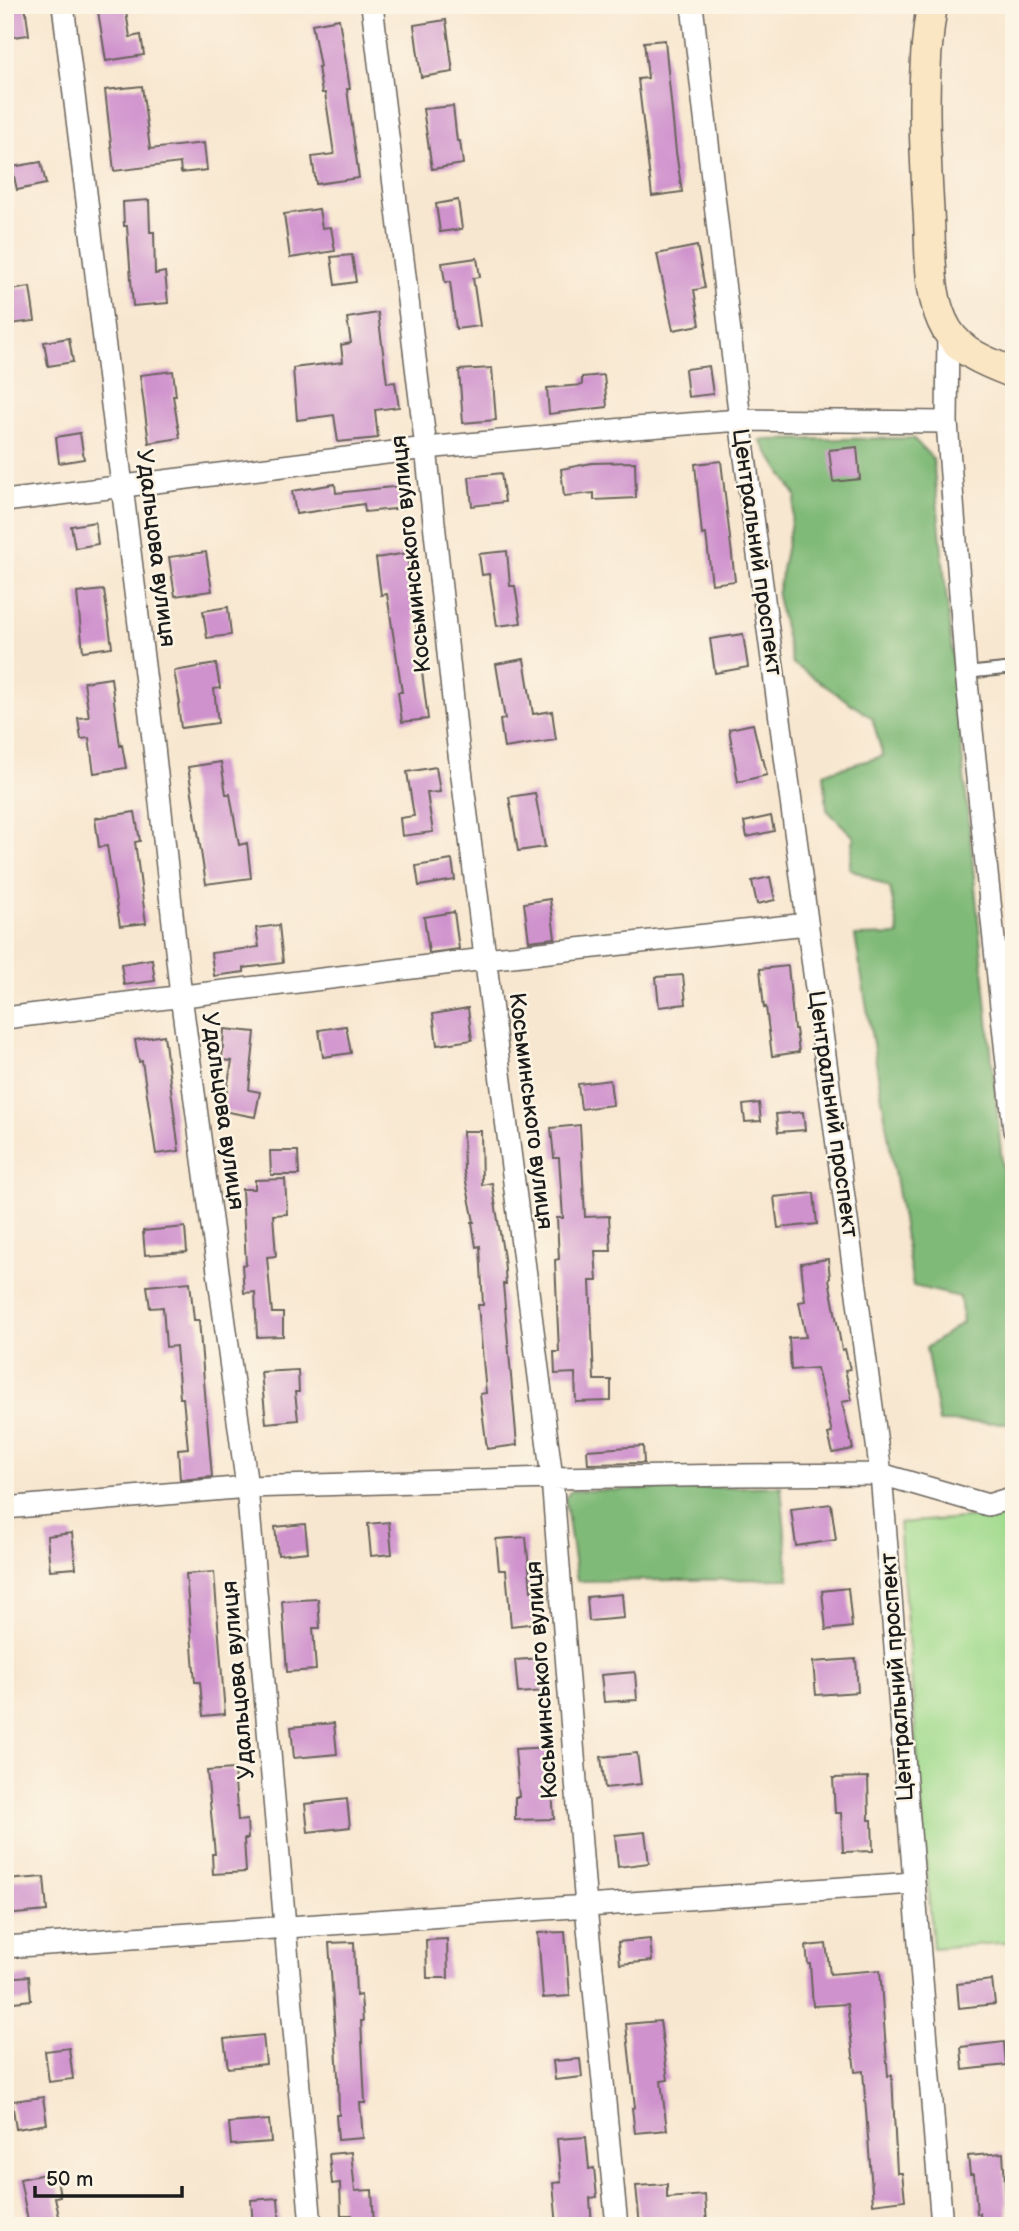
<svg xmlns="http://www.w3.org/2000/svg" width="1019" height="2231" font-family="'Balsamiq Sans',sans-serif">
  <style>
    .green { fill: #a0da8d; stroke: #5e7b54; stroke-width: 2 }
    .forest { fill: #80ba78; stroke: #4e6b4a; stroke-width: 2 }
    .building { fill: #cf92cd }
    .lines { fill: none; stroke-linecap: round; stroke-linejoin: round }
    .service-casing { stroke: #69635b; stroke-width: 14 }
    .minor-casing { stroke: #69635b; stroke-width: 24 }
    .secondary-casing { stroke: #69635b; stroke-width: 33 }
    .service { stroke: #fff; stroke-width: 10 }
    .minor { stroke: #fff; stroke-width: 21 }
    .secondary { stroke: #fbe6c4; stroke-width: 30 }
    .labels { text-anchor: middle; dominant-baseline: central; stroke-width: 5; stroke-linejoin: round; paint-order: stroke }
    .street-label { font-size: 23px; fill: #1c1c1c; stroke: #fcf5e5 }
  </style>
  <rect width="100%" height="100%" fill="#fcf5e5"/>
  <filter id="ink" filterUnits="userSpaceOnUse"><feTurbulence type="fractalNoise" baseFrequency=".0143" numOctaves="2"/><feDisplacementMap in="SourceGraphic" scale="14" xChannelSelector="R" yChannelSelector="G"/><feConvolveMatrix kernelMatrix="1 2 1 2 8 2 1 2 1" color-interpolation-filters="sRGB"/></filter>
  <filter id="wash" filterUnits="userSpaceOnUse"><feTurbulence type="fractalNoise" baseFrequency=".00686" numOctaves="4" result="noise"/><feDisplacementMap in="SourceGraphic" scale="28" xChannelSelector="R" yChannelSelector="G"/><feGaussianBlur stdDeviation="1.57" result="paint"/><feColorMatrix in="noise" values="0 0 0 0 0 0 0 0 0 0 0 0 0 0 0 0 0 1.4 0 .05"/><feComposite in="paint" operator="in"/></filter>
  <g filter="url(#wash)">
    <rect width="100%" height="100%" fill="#f8e7d0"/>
    <path class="green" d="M1014 1514V1942L933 1948 899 1523Z"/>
    <path class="forest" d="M913 438 933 459 1014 1284V1423L939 1422 926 1348 963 1322 960 1297 913 1286 855 936 899 935 890 888 849 868 854 837 827 810 824 773 883 756 872 718 792 663 777 596 796 496 760 440Z
      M781 1486 789 1579 577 1581 565 1498 571 1491Z"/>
    <g id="blocks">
      <path class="building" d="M5 5H25L29 35 5 38Z
        M97 5H125L130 37 141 35 144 55 106 61Z
        M339 19 345 56 350 89H347L359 178 316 184 312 157 334 154 325 93H322L318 67H320L312 24Z
        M446 20 453 72 421 77 414 25Z
        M665 40 676 152 682 192 652 196 638 79 648 78 644 42Z
        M142 86 150 149 204 143 207 170 181 173 180 163 114 171 105 90Z
        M453 106 457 141H460L463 164 432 169 423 109Z
        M41 162 46 184 17 190 12 167Z
        M149 200 150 232H154L155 274 165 272 168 303 133 306 127 226H124L123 202Z
        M458 200 462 229 440 232 436 204Z
        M319 209 322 228 331 227 335 251 290 258 284 214Z
        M697 246 705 288 694 290 700 325 673 330 657 254Z
        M352 255 356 282 335 285 331 257Z
        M477 258 480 277 473 278 480 326 456 329 450 282H445L442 263Z
        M30 287 35 321 10 324 5 291Z
        M378 313 387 383 395 382 399 407 375 410 378 438 338 442 334 415 297 420 293 368 343 362 341 345 351 343 347 318Z
        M69 338 73 362 48 366 44 342Z
        M709 366 713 394 688 397 685 369Z
        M492 368 496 420 463 423 459 370Z
        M173 371 176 396H173L180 438 149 443 140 375Z
        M604 375 607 407 549 414 547 388 582 385V377Z
        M80 433 84 459 59 463 56 437Z
        M857 447 860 479 833 482 829 450Z
        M721 461 735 581 712 584 706 534 702 535 695 464Z
        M635 462 636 498 594 500V493L564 496 561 469 592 463Z
        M501 473 505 502 472 506 469 477Z
        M335 484 336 493 402 486 404 508 365 512 364 504 296 514 292 491Z
        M95 522 98 544 75 548 71 526Z
        M507 551 510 586H515L521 623 497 626 489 574 482 575 479 554Z
        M206 552 212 591 175 596 169 557Z
        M407 553 428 719 402 722 398 692H402L387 594 381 595 376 558Z
        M104 590 112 647 83 651 77 593Z
        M228 607 231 635 207 638 203 611Z
        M743 634 748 667 715 673 710 639Z
        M524 659 533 714 552 711 556 740 504 748 500 720 505 719 496 664Z
        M216 664 220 688 214 689 218 723 181 728 178 704 180 703 174 671Z
        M111 678 120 746 122 745 126 768 94 773 89 738 81 739 78 718 89 717 84 682Z
        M753 724 761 758H763L767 775 738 782 729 729Z
        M221 762 226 794H230L239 845 247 843 251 878 206 884 188 767Z
        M436 767 440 792 427 793 433 832 402 836 400 818 414 816 407 772Z
        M535 793 545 847 518 851 509 797Z
        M135 812 140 841 135 842 146 923 120 926 107 846 99 847 95 818Z
        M771 816 774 831 747 837 744 822Z
        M452 860 455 880 419 886 416 866Z
        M770 877 775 900 757 904 752 881Z
        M550 899 555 938 529 941 524 903Z
        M454 912 459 949 429 953 424 917Z
        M279 925 283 963 244 968V972L214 976 211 953 259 947 256 928Z
        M152 959 155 981 124 985 121 964Z
        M788 966 794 1029H796L799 1052 772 1056 766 1007 764 1008 760 969Z
        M683 975 686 1004 659 1007 656 977Z
        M468 1008 472 1040 437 1045 433 1014Z
        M346 1026 351 1053 323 1057 319 1030Z
        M224 1029 255 1032 249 1090 260 1092 255 1117 223 1111 232 1061 222 1060Z
        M164 1035 179 1151 156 1154 142 1061 139 1062 135 1040Z
        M610 1080 613 1105 581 1109 578 1084Z
        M759 1103 761 1121 745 1122 743 1105Z
        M803 1112 805 1130 778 1132 776 1114Z
        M580 1125 585 1217 609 1216 611 1251H595L597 1281H590L594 1380H611V1401L576 1402 575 1373 555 1374 554 1352H559L555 1260 559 1259 557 1218H563L559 1158H554L551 1128Z
        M463 1131H481L482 1185 492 1183 504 1258 506 1284H503L517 1445 487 1449 480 1394 486 1393 478 1305H483L480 1246 476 1247 472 1222H474L464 1172Z
        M270 1151H298L299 1175H271Z
        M285 1179 287 1214 273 1215 276 1256 267 1257 272 1313H283V1336L257 1337 255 1292 244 1293 242 1265 246 1264 242 1189H255V1180Z
        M814 1193 817 1224 778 1228 774 1197Z
        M185 1227 187 1252 145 1255 143 1231Z
        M828 1259 830 1278 829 1279 842 1350 845 1349 850 1369 845 1370 852 1400 842 1402 853 1449 833 1453 828 1434 832 1433 817 1368 791 1370 789 1338 806 1337 799 1302 805 1301 801 1263Z
        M190 1282 194 1320H199L212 1477 180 1480 178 1449 188 1448 183 1398H180L176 1346 166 1347 163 1307 150 1308 147 1286Z
        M298 1370 299 1392H295L298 1420 266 1423 261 1372Z
        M643 1446 644 1463 588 1464 587 1450Z
        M831 1504 836 1540 796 1546 791 1509Z
        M389 1522 392 1554 371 1556 368 1524Z
        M305 1524 308 1552 278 1555 275 1527Z
        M72 1533 76 1568 50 1570 47 1536Z
        M526 1537 531 1591H534L537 1623 511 1626 506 1570H499L496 1539Z
        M214 1572 225 1714 203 1716 200 1682H195L186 1574Z
        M848 1588 852 1627 826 1630 822 1591Z
        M622 1594 624 1618 589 1621 587 1597Z
        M318 1599 320 1628H313L316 1670 287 1672 282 1601Z
        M542 1658 545 1691 518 1693 515 1660Z
        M856 1659 858 1692 816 1695 813 1662Z
        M635 1672 637 1700 604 1702 601 1675Z
        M334 1723 337 1754 294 1758 291 1727Z
        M549 1747 554 1819 515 1820V1797H519L515 1749Z
        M637 1753 641 1784 605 1788 601 1757Z
        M234 1769 238 1821 247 1820 248 1839H244L246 1872 213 1874 212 1854H215L207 1771Z
        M868 1777 869 1820H872L873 1851 843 1852 841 1813H835L833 1778Z
        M347 1799 350 1827 308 1832 305 1804Z
        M645 1832 649 1863 618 1867 615 1835Z
        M44 1877 47 1911 5 1915V1880Z
        M565 1932 570 1996 543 1998 538 1933Z
        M447 1939 448 1978H427L426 1940Z
        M650 1939 652 1961 620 1964 618 1942Z
        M354 1942 356 1996 361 1995 363 2021H361L365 2103H360L363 2138 338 2140 336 2115H339L338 2076 329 1943Z
        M826 1944 830 1974 880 1970 888 2076 892 2075 897 2173H902L905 2200 873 2204 863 2071 855 2072 847 2004 813 2006 810 1964H808L806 1946Z
        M29 1976 31 2000 5 2003V1978Z
        M992 1980 995 2004 959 2008 957 1984Z
        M660 2021 668 2080 661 2081 667 2130 635 2133 632 2108 635 2107 626 2024Z
        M263 2035 266 2064 228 2068 224 2039Z
        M1004 2042 1006 2065 963 2070 961 2047Z
        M69 2048 73 2079 49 2082 45 2051Z
        M580 2059 582 2077 555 2080 553 2061Z
        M43 2097 47 2124 16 2129 12 2101Z
        M269 2120 271 2142 231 2145 229 2123Z
        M586 2137 589 2169 594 2168 597 2197 590 2198 592 2226H557L553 2183 561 2182 557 2139Z
        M351 2152 355 2191 372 2190 374 2226H354L352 2215H341L340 2183 332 2184 329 2154Z
        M1003 2153 1008 2226H981L980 2213 977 2214 974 2174H970L968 2156Z
        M56 2172 60 2196 55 2197 61 2226H29L20 2179Z
        M667 2184V2198L705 2195 707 2224 640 2226 636 2186Z
        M278 2198 280 2226H253L251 2200Z"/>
    </g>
  </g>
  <g filter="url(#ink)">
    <use href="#blocks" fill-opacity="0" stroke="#69635b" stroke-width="2"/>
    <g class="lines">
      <g class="service-casing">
        <path id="service" d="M966 673 1014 668"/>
      </g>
      <g class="minor-casing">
        <path id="minor" d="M63 5 154 747 181 996 247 1487 311 2226
          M372 5 426 448 458 746 552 1478 586 1907 617 2226
          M692 5 740 420 881 1474 942 2226
          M948 331 947 422 966 673 1014 1130
          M5 501 426 448 635 428 740 420 947 422
          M5 1018 485 959 807 924
          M5 1508 247 1487 552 1478 737 1475 881 1474 988 1505 1014 1497
          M5 1947 913 1883"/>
      </g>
      <g class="secondary-casing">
        <path id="secondary" d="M932 5C920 77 925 148 929 220 931 257 928 298 947 330 962 354 989 363 1014 373"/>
      </g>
      <use href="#service" class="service"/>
      <use href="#minor" class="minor"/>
      <use href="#secondary" class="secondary"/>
    </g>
  </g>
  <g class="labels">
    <g class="street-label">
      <text transform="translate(156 548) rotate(83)">Удальцова вулиця</text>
      <text transform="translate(757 552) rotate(82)">Центральний проспект</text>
      <text transform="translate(411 554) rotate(-96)">Косьминського вулиця</text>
      <text transform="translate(223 1111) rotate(82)">Удальцова вулиця</text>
      <text transform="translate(531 1111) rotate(83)">Косьминського вулиця</text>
      <text transform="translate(833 1114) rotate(82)">Центральний проспект</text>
      <text transform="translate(897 1677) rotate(-94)">Центральний проспект</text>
      <text transform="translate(238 1680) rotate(-95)">Удальцова вулиця</text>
      <text transform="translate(542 1680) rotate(-94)">Косьминського вулиця</text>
    </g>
  </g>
  <rect width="1019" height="2231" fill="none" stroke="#fcf5e5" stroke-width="28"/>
  <path d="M35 2186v10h147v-10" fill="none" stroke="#1c1c1c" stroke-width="3.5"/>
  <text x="46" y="2186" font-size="21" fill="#1c1c1c" stroke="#fcf5e5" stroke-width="5" paint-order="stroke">50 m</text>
</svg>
